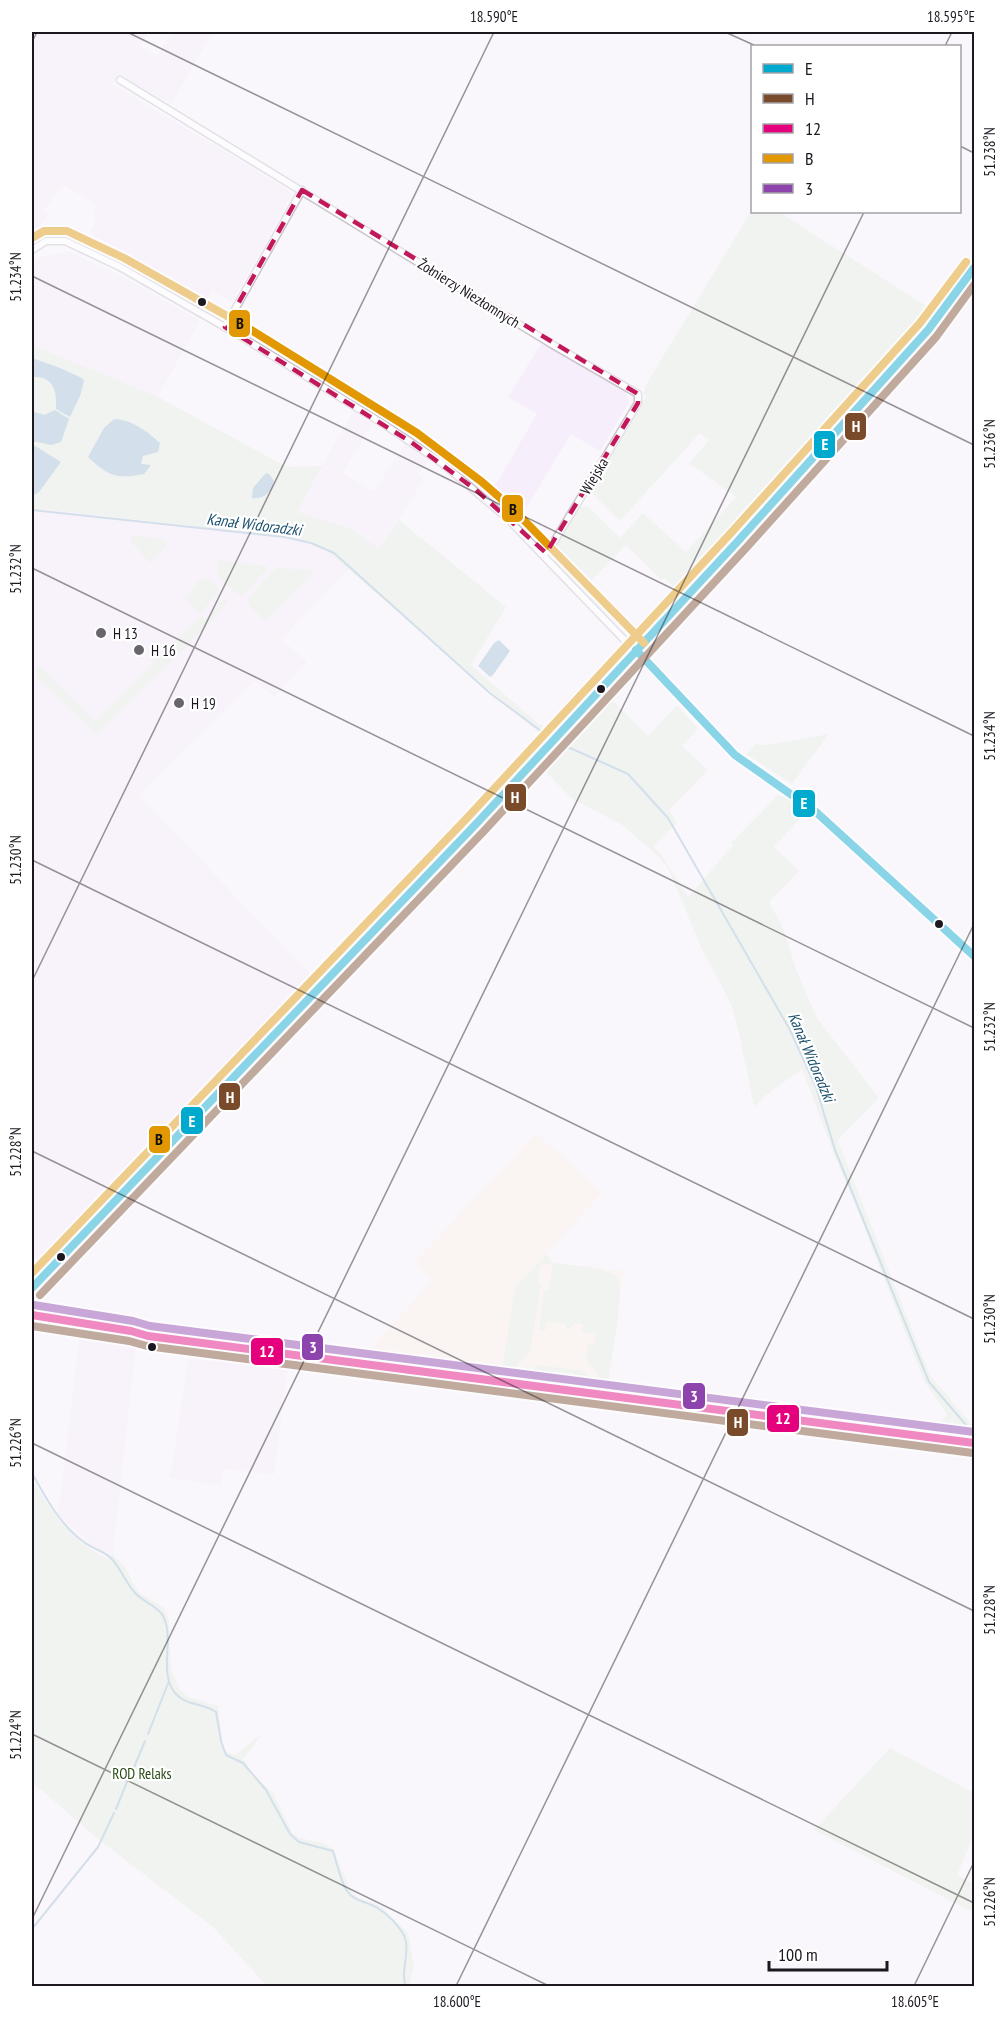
<svg xmlns="http://www.w3.org/2000/svg" width="1006" height="2018" font-family="'PT Sans Narrow',sans-serif">
  <style>
    .commercial { fill: #fbf0e8 }
    .built { fill: #f6eefa }
    .green { fill: #e4ede1 }
    .water { fill: #a4c2d7 }
    .lines { fill: none; stroke-linecap: round; stroke-linejoin: round }
    .stream { stroke: #a4c2d7; stroke-width: 2 }
    .street-casing { stroke: #cac5cc; stroke-width: 9 }
    .secondary-casing { stroke: #cac5cc; stroke-width: 12 }
    .street { stroke: #fefefe; stroke-width: 6 }
    .secondary { stroke: #fefefe; stroke-width: 9 }
    .bus-1-casing { stroke: #fff; stroke-width: 12 }
    .bus-2-casing { stroke: #fff; stroke-width: 12 }
    .bus-3-casing { stroke: #fff; stroke-width: 12 }
    .bus-4-casing { stroke: #fff; stroke-width: 12 }
    .bus-5-casing { stroke: #fff; stroke-width: 12 }
    .bus-1 { stroke: #00a9ce; stroke-width: 8 }
    .bus-2 { stroke: #7a4b2a; stroke-width: 8 }
    .bus-3 { stroke: #e5007d; stroke-width: 8 }
    .bus-4 { stroke: #e19803; stroke-width: 8 }
    .bus-5 { stroke: #8e44ad; stroke-width: 8 }
    .marked { fill: none; stroke: #c2185b; stroke-width: 4.5; stroke-dasharray: 12 8; stroke-linejoin: round }
    .ticks { fill: none; stroke: #1d1720; stroke-width: 1.5; stroke-opacity: 0.45 }
    .bus-dot { fill: #1d1720; stroke: #fff; stroke-width: 2 }
    .poi-dot { fill: #6a656d; stroke: #fff; stroke-width: 2 }
    .labels { text-anchor: middle; dominant-baseline: central; stroke-width: 4.5; stroke-linejoin: round; paint-order: stroke }
    .street-label { font-size: 15px; fill: #1d1720; stroke: #fff }
    .poi-label { font-size: 15px; fill: #1d1720; stroke: #fff; text-anchor: start }
    .park-label { font-size: 15px; fill: #274a15; stroke: #fff }
    .water-label { font-size: 16px; font-style: italic; fill: #1d526e; stroke: #fff }
    .line-badge { stroke: #fff; stroke-width: 2 }
    .badge-label { font-size: 16px; text-anchor: middle; font-weight: bold; fill: #fff }
    .pale-badge-label { font-size: 16px; text-anchor: middle; font-weight: bold; fill: #111 }
    .neatline { fill: none; stroke: #1d1720; stroke-width: 2 }
    .ticks-label { font-size: 15px; text-anchor: middle; fill: #1d1720 }
  </style>
  <rect width="100%" height="100%" fill="#f9f7fb"/>
  <path class="commercial" d="M536 1133 602 1192 547 1254 553 1263 623 1271 608 1384 367 1352 432 1281 414 1263Z"/>
  <path class="built" d="M32 32H148L140 46 157 56 172 32H212L172 104 118 75 112 84 256 170 288 190 292 195 232 302 212 291 202 307 125 263 126 259 91 239 94 235 90 232 96 222 92 214 97 205 63 185 44 210 49 214 32 237Z
    M68 251 126 278 200 321 158 397 32 345V267L38 258Z
    M543 341 625 390 629 402 600 451 571 434 520 518 492 491 537 414 508 397Z
    M353 411 372 424 343 473 374 491 405 444 429 460 418 474 424 480 379 550 351 529 296 512Z
    M44 509 296 538 327 551 349 569 282 639 307 662 274 697 255 681 139 795 313 977 155 1138 32 1272V511Z
    M79 1340 136 1346 113 1555 93 1547 58 1514Z
    M189 1354 288 1367 274 1475 224 1469 221 1486 170 1478Z"/>
  <path class="green" d="M752 210V212H779L934 311 679 592 664 578 661 580 626 545 586 586 590 591 586 593C578 586 555 567 553 557 551 546 573 516 580 506L581 507H589L620 538 643 513 686 552 736 497 689 463 709 440 700 433 620 521 589 490 646 396 643 393 647 383Z
    M56 224 82 237 80 242 65 236 52 233 51 227Z
    M32 345 158 397 287 467 322 466 297 512 352 529 379 549 399 520 506 607 471 665 540 725 554 729 545 738 327 551 297 538 44 509 32 511Z
    M133 535 162 539 167 542V546L150 563 130 541 131 536Z
    M219 560 266 566 268 568 243 596C235 594 218 579 217 570 217 569 219 561 219 560Z
    M278 568 313 570 312 575 265 621 249 605 248 599 271 572Z
    M205 579C213 579 217 584 220 592L200 613 185 598 199 581Z
    M593 593 635 639 660 614 662 618 640 641H634L591 599 590 597Z
    M224 598 227 599V602L213 620 97 734 37 678 36 669 39 666 95 721 202 615 205 619Z
    M607 695 648 736 677 705 698 729 682 746 708 770 669 810 677 823 654 846 660 853 688 897 733 845 731 843 778 795 788 799 805 813 774 847 799 871 769 902 783 928 797 972 817 1018 879 1098 842 1135 838 1141 930 1375 974 1427V1433L938 1426 947 1415 924 1381 851 1194 835 1157 802 1069 766 1095 754 1107 738 1028 731 1004 701 947 668 868 658 856 622 825 571 798 543 769 207 1120V1115L539 761 543 768Z
    M829 734 792 784 746 754 756 744 766 745Z
    M547 1254 552 1264 540 1265 537 1283 541 1284 530 1352 512 1371 502 1370 515 1287Z
    M553 1263C566 1265 608 1267 617 1277 626 1289 610 1365 608 1384H604L586 1359 588 1344 594 1345 596 1334 582 1332 583 1324 575 1323 574 1326H570V1330L566 1329V1324L547 1321 545 1331 539 1330 544 1290H549Z
    M108 1314 209 1331 360 1351 356 1357 145 1330 106 1321Z
    M537 1365 584 1371 592 1385 528 1377 532 1370Z
    M32 1479C52 1512 71 1540 106 1558L113 1555 125 1567 138 1592 164 1608 169 1620 171 1670 180 1690 188 1697 218 1706 223 1750 235 1755 264 1732 243 1759 252 1773 273 1793 292 1832 300 1838 323 1843 333 1849 351 1891 359 1898 377 1904 385 1910 408 1933 414 1966 409 1986H265L266 1985 213 1927 103 1843 32 1782Z
    M890 1748 974 1793V1835L957 1875 974 1884V1913L814 1830Z"/>
  <path class="water" d="M32 358 60 368 82 378 84 381 80 396 70 417 56 409C57 391 54 376 32 377Z
    M55 410 69 419 61 442 51 445 32 441V411L44 415Z
    M114 419C131 419 148 432 160 443L158 452 143 456 141 464 151 465 144 474C117 479 109 477 88 457L104 428Z
    M32 444 61 462 39 492 32 496Z
    M266 473 269 474 274 481C272 492 263 500 252 498L253 488Z
    M499 640 510 651 493 675 490 677 478 666 494 643Z"/>
  <g class="lines">
    <path class="stream" d="M32 510 284 537 311 543 334 553 491 694 549 737
      M559 743 628 774 668 818 790 1030 816 1087 835 1150 929 1382 973 1433
      M972 1459 974 1462
      M32 1473C45 1497 61 1526 84 1542 92 1549 105 1551 112 1559 121 1569 126 1583 135 1593 143 1602 158 1606 163 1616 175 1638 158 1672 175 1693 186 1706 204 1703 216 1712L221 1741 226 1755 243 1763 266 1790 290 1834 299 1842 333 1851C337 1863 340 1880 347 1891 354 1902 370 1902 379 1909 387 1914 397 1924 402 1932 413 1947 399 1973 406 1986
      M148 1734 169 1681
      M132 1772 145 1741
      M116 1809 129 1777
      M32 1929 98 1847 114 1813"/>
    <g class="street-casing">
      <path id="street" d="M120 80 553 345 638 394V403L552 545 544 555
        M32 250 46 241H65L120 267 237 334 382 423 442 463 508 519 735 755C760 777 790 791 816 812L974 956
        M225 327 302 190"/>
    </g>
    <g class="secondary-casing">
      <path id="secondary" d="M32 1288 476 824 602 688 738 541 928 330 974 268
        M32 1315 114 1328
        M32 1323 130 1336H148L974 1443"/>
    </g>
    <use href="#street" class="street"/>
    <use href="#secondary" class="secondary"/>
    <g class="bus-1-casing">
      <path id="bus-1" d="M636 650 735 755 816 812 974 956
        M32 1288 476 824 738 541 928 330 974 268"/>
    </g>
    <g class="bus-2-casing">
      <path id="bus-2" d="M40 1295 484 831 610 695 746 548 936 337 974 285
        M32 1326 129 1341 147 1346 973 1453"/>
    </g>
    <g class="bus-3-casing">
      <path id="bus-3" d="M32 1315 131 1331 148 1336 974 1443"/>
    </g>
    <g class="bus-4-casing">
      <path id="bus-4" d="M32 238 44 231H67L124 258 243 325 417 433 482 482 515 511 644 643
        M32 1273 468 817 730 534 920 323 966 262"/>
    </g>
    <g class="bus-5-casing">
      <path id="bus-5" d="M34 1305 133 1321 150 1326 974 1432"/>
    </g>
    <use href="#bus-1" class="bus-1"/>
    <use href="#bus-2" class="bus-2"/>
    <use href="#bus-3" class="bus-3"/>
    <use href="#bus-4" class="bus-4"/>
    <use href="#bus-5" class="bus-5"/>
  </g>
  <path d="M0 0H1006V2018H0ZM302 190 638 394V403L546 553 476 490 411 442 225 327Z" fill="#f9f7fb" fill-opacity=".55" fill-rule="evenodd"/>
  <path class="marked" d="M302 190 638 394V403L546 553 476 490 411 442 225 327Z"/>
  <path class="ticks" d="M127 32 974 445M725 32 756 46M32 42 37 32M945 46 952 32M960 146 974 153M32 276 974 736M32 568 974 1028M32 860 974 1319M32 981 494 32M32 1151 974 1611M32 1443 974 1903M32 1734 549 1986M32 1919 864 212M456 1986 974 924M914 1986 974 1862"/>
  <g class="bus-dot">
    <circle cx="202" cy="302" r="5"/>
    <circle cx="601" cy="689" r="5"/>
    <circle cx="939" cy="924" r="5"/>
    <circle cx="61" cy="1257" r="5"/>
    <circle cx="152" cy="1347" r="5"/>
  </g>
  <g class="poi-dot">
    <circle cx="101" cy="633" r="6"/>
    <circle cx="139" cy="650" r="6"/>
    <circle cx="179" cy="703" r="6"/>
  </g>
  <g class="labels">
    <g class="street-label">
      <text transform="translate(469 293) rotate(32)">Żołnierzy Niezłomnych</text>
      <text transform="translate(594 476) rotate(-59)">Wiejska</text>
    </g>
    <g class="poi-label">
      <text x="113" y="633">H 13</text>
      <text x="151" y="650">H 16</text>
      <text x="191" y="703">H 19</text>
    </g>
    <g class="park-label">
      <text x="142" y="1773">ROD Relaks</text>
    </g>
    <g class="water-label">
      <text transform="translate(254 524) rotate(7)">Kanał Widoradzki</text>
      <text transform="translate(812 1057) rotate(67)">Kanał Widoradzki</text>
    </g>
  </g>
  <g class="line-badge">
    <rect x="228" y="309" width="23" height="29" rx="6" fill="#e19803"/>
    <rect x="844" y="412" width="23" height="29" rx="6" fill="#7a4b2a"/>
    <rect x="813" y="430" width="23" height="29" rx="6" fill="#00a9ce"/>
    <rect x="501" y="494" width="23" height="29" rx="6" fill="#e19803"/>
    <rect x="504" y="783" width="23" height="29" rx="6" fill="#7a4b2a"/>
    <rect x="792" y="789" width="24" height="29" rx="6" fill="#00a9ce"/>
    <rect x="218" y="1082" width="23" height="29" rx="6" fill="#7a4b2a"/>
    <rect x="180" y="1106" width="24" height="29" rx="6" fill="#00a9ce"/>
    <rect x="148" y="1125" width="23" height="29" rx="6" fill="#e19803"/>
    <rect x="301" y="1333" width="23" height="28" rx="6" fill="#8e44ad"/>
    <rect x="250" y="1337" width="34" height="29" rx="6" fill="#e5007d"/>
    <rect x="682" y="1382" width="24" height="28" rx="6" fill="#8e44ad"/>
    <rect x="766" y="1404" width="34" height="29" rx="6" fill="#e5007d"/>
    <rect x="726" y="1408" width="23" height="29" rx="6" fill="#7a4b2a"/>
  </g>
  <g class="badge-label">
    <text x="856" y="432">H</text>
    <text x="825" y="450">E</text>
    <text x="515" y="803">H</text>
    <text x="804" y="809">E</text>
    <text x="230" y="1103">H</text>
    <text x="192" y="1127">E</text>
    <text x="313" y="1353">3</text>
    <text x="267" y="1357">12</text>
    <text x="694" y="1402">3</text>
    <text x="783" y="1424">12</text>
    <text x="738" y="1428">H</text>
  </g>
  <g class="pale-badge-label">
    <text x="240" y="329">B</text>
    <text x="513" y="515">B</text>
    <text x="159" y="1145">B</text>
  </g>
  <rect width="1006" height="2018" fill="none" stroke="#ffffff" stroke-width="66"/>
  <rect x="751" y="45" width="210" height="168" fill="#ffffff" stroke="#a5a2a6" stroke-width="1.5"/>
  <rect x="763" y="64" width="30" height="9" fill="#00a9ce" stroke="#a5a2a6" stroke-width="1.5"/>
  <text x="805" y="75" font-size="18" fill="#1d1720">E</text>
  <rect x="763" y="94" width="30" height="9" fill="#7a4b2a" stroke="#a5a2a6" stroke-width="1.5"/>
  <text x="805" y="105" font-size="18" fill="#1d1720">H</text>
  <rect x="763" y="124" width="30" height="9" fill="#e5007d" stroke="#a5a2a6" stroke-width="1.5"/>
  <text x="805" y="135" font-size="18" fill="#1d1720">12</text>
  <rect x="763" y="154" width="30" height="9" fill="#e19803" stroke="#a5a2a6" stroke-width="1.5"/>
  <text x="805" y="165" font-size="18" fill="#1d1720">B</text>
  <rect x="763" y="184" width="30" height="9" fill="#8e44ad" stroke="#a5a2a6" stroke-width="1.5"/>
  <text x="805" y="195" font-size="18" fill="#1d1720">3</text>
  <path d="M769 1961v9h118v-9" fill="none" stroke="#1d1720" stroke-width="3"/>
  <text x="778" y="1961" font-size="18" fill="#1d1720" stroke="#ffffff" stroke-width="4.5" paint-order="stroke">100 m</text>
  <rect x="33" y="33" width="940" height="1952" class="neatline"/>
  <g class="ticks-label">
    <text x="494" y="22">18.590°E</text>
    <text x="951" y="22">18.595°E</text>
    <text transform="translate(990 152) rotate(-90)" y="5">51.238°N</text>
    <text transform="translate(16 277) rotate(-90)" y="5">51.234°N</text>
    <text transform="translate(990 444) rotate(-90)" y="5">51.236°N</text>
    <text transform="translate(16 569) rotate(-90)" y="5">51.232°N</text>
    <text transform="translate(990 736) rotate(-90)" y="5">51.234°N</text>
    <text transform="translate(16 860) rotate(-90)" y="5">51.230°N</text>
    <text transform="translate(990 1027) rotate(-90)" y="5">51.232°N</text>
    <text transform="translate(16 1152) rotate(-90)" y="5">51.228°N</text>
    <text transform="translate(990 1319) rotate(-90)" y="5">51.230°N</text>
    <text transform="translate(16 1443) rotate(-90)" y="5">51.226°N</text>
    <text transform="translate(990 1610) rotate(-90)" y="5">51.228°N</text>
    <text transform="translate(16 1735) rotate(-90)" y="5">51.224°N</text>
    <text transform="translate(990 1902) rotate(-90)" y="5">51.226°N</text>
    <text x="457" y="2007">18.600°E</text>
    <text x="915" y="2007">18.605°E</text>
  </g>
</svg>
